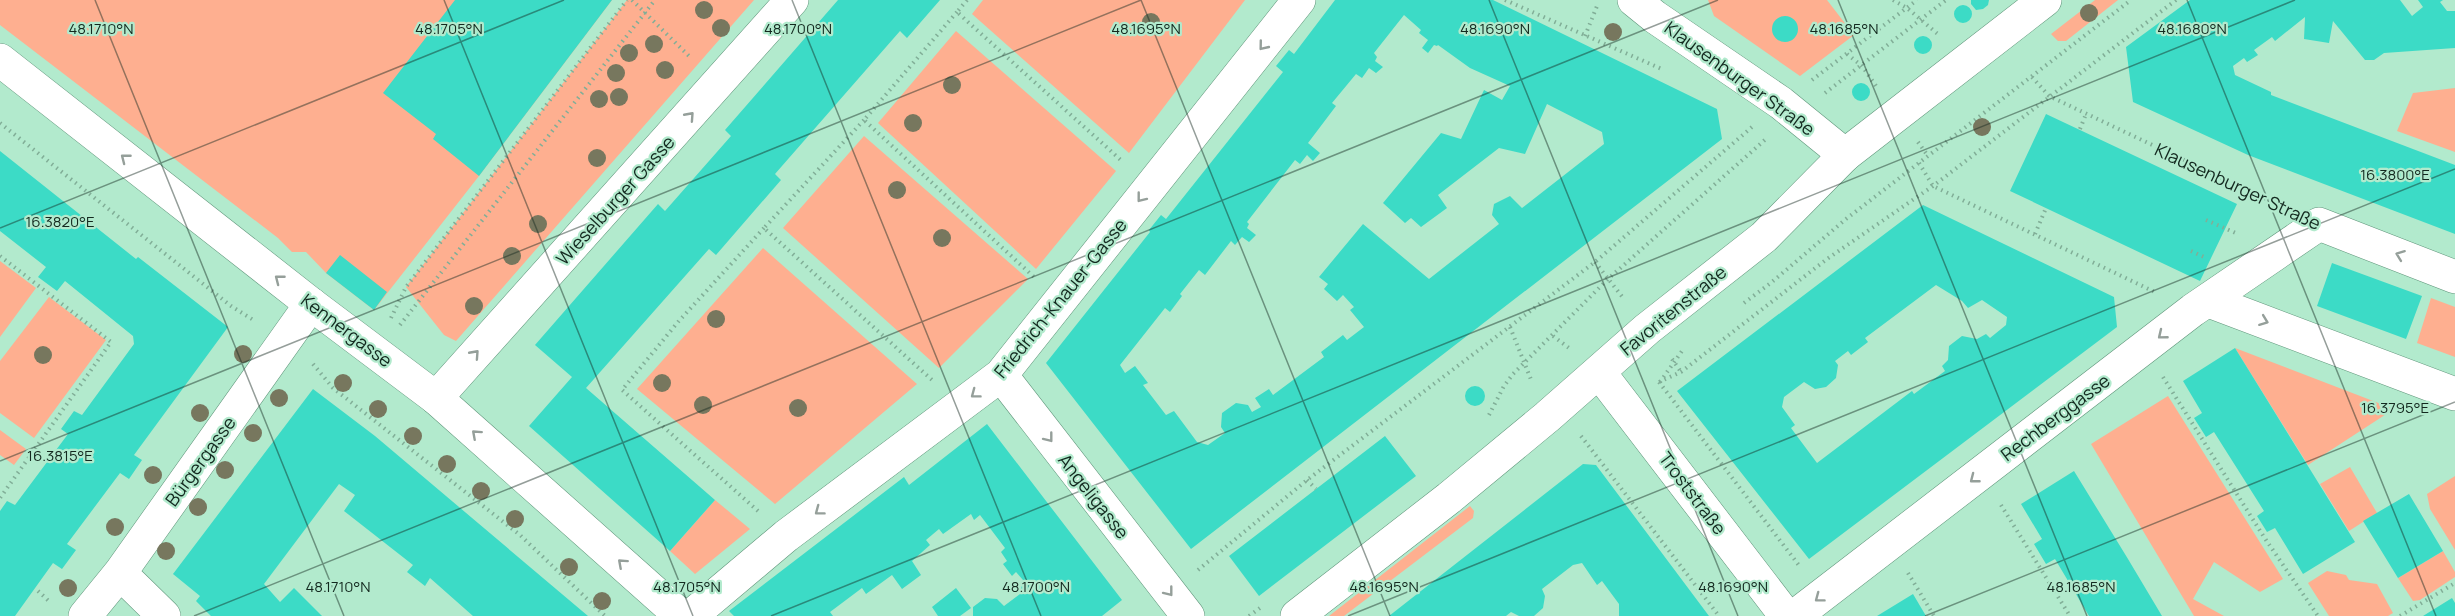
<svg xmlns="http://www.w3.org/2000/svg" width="2455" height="616" font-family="Manrope,sans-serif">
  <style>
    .green { fill: #feaf90 }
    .building { fill: #3cdbc6; fill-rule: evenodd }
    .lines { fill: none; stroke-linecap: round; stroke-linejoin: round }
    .minor-casing { stroke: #5f957a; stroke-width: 34 }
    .tertiary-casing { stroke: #5f957a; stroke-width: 34 }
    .secondary-casing { stroke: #5f957a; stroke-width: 34 }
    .path { stroke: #81ae97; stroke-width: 4; stroke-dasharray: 1.5 4.5; stroke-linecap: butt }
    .minor { stroke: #fff; stroke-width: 33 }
    .tertiary { stroke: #fff; stroke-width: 33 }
    .secondary { stroke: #fff; stroke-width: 33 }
    .tree { fill: #77775e }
    .oneway { stroke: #959f9a }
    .ticks { fill: none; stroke: #13291f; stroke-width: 1.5; stroke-opacity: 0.45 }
    .labels { text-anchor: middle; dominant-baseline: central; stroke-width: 4.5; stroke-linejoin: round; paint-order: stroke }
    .street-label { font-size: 18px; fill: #13291f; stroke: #b2eacd }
    .ticks-label { font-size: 15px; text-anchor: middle; fill: #13291f; stroke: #b2eacd; stroke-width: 4.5; stroke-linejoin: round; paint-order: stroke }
  </style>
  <rect width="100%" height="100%" fill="#b2eacd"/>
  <path class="green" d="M0 0H612L479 176 374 310 326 273 306 252H292L278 238 0 25Z
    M627 0H754L456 341 444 335 406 287Z
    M983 0H1245L1129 153 972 14Z
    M1708 0H1827L1854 35 1800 76 1714 16Z
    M2095 0H2118L2066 41H2058L2051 34Z
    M956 31 1116 171 1036 269 878 123Z
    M2455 88V152L2397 131 2413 93Z
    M864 136 1028 279 939 368 783 228Z
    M763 248 917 384 775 504 637 389Z
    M0 261 36 288 0 337Z
    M49 297 106 340 34 438 0 413V361Z
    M2431 298 2455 307V357L2417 343Z
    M2235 348 2394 409 2308 465Z
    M2168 396 2283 579 2260 592 2214 562 2193 599 2224 616H2194L2091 444Z
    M0 430 26 449 14 465 0 455Z
    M2350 467 2377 513 2349 531 2320 484Z
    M2455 476V550L2430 509 2427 494Z
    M715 500 750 529 695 574 670 551Z
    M1470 506 1474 511 1473 518 1344 616H1329Z
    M2443 551 2455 572V577L2420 600 2413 601 2398 578Z
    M2327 571 2346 575 2349 580 2377 584 2393 613 2388 616H2329L2308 583Z"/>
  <path class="building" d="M455 0H612L479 176 433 139 436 134 383 93Z
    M838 0H940L907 38 900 31 775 174 781 180 716 255 709 249 586 388 715 500 670 551 529 426 572 377 535 345 658 204 665 211 731 136 725 130Z
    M1335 0H1493L1717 109 1722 139 1191 549 1046 363 1150 232 1149 230 1161 215 1166 219 1283 72 1276 66 1289 50 1294 54ZM1404 15 1421 30 1419 33 1428 40 1422 48 1428 53 1434 45 1437 46 1438 45 1470 68 1510 86 1502 100 1484 90 1461 139 1441 133 1383 203 1405 223 1411 218 1421 227 1447 208 1438 195 1499 148 1525 154 1547 104 1602 132 1604 144 1522 208 1510 196 1494 204 1492 215 1499 224 1429 279 1363 224 1319 277 1328 284 1324 289 1337 301 1343 295 1354 307 1350 310 1364 327 1347 340 1343 335 1321 352 1324 357 1273 395 1269 389 1255 398 1261 407 1252 412 1248 405 1236 403 1222 413 1221 427 1225 433 1208 445 1197 442 1174 411 1166 415 1143 385 1148 383 1135 366 1125 373 1120 365 1165 308 1170 312 1182 296 1180 294 1199 270 1205 275 1231 241 1235 245 1242 237 1249 242 1256 235 1247 228 1249 224 1247 222 1295 160 1300 164 1307 155 1313 161 1320 153 1308 143 1336 106 1332 103 1356 74 1362 78 1369 68 1376 73 1383 67 1375 61 1377 57 1374 53Z
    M1971 0H1989L1988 5 1983 9 1976 10 1971 4Z
    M2190 0H2400L2412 16 2423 7 2418 0H2443L2440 2 2447 11H2455V48L2384 53 2374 60H2365L2333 21 2329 43 2304 39 2305 17 2275 41 2272 37 2254 50 2258 55 2247 62 2244 58 2233 66 2235 75 2271 92V95L2455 165V234L2248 155 2133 102 2126 47Z
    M1954 14a9 9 0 1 1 18 0a9 9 0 1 1-18 0Z
    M1772 29a13 13 0 1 1 26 0a13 13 0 1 1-26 0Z
    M1914 45a9 9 0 1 1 18 0a9 9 0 1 1-18 0Z
    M1852 92a9 9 0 1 1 18 0a9 9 0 1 1-18 0Z
    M2046 114 2237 204 2200 281 2010 191Z
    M0 151 136 259 138 257 228 327 134 455 142 460 129 479 120 473 67 544 76 550 62 569 53 563 15 616H0V511L7 501 15 505 68 434 61 429 74 411 82 415 134 344 133 336 65 281 57 291 38 277 46 267 0 231Z
    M1923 205 2114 297 2117 327 1809 559 1677 391ZM1936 285 1962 301 1968 308 1982 300 2007 317 2006 325 1990 338 1986 334 1977 339 1962 336 1949 346 1948 360 1942 366 1945 371 1914 394 1912 391 1817 463 1791 428 1795 425 1782 407 1784 397 1804 382 1815 389 1826 387 1836 378 1838 365 1835 361 1848 351 1851 355 1868 342 1865 338Z
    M340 255 387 292 374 310 326 273Z
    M2332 263 2422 296 2406 339 2317 306Z
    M2235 348 2355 542 2303 574 2275 528 2267 532 2257 516 2264 511 2214 432 2206 437 2194 418 2202 413 2183 381Z
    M1465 396a10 10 0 1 1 20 0a10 10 0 1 1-20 0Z
    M313 389 375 436 588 616H473L430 578 425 586 407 572 413 565 344 511 355 495 339 484 264 584 280 602 294 588 322 616H211L196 601 200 596 173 574Z
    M987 424 1122 600 1102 616H973V607L985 598 997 599 1004 606 1020 594 1023 580 1016 572 1012 576 1003 564 1007 561 1001 552 1005 548 980 515 974 520 971 514 943 534 939 529 926 540 930 545 912 561 921 575 902 589 892 575 866 594 862 588 830 612 833 616H734L729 611 904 477 909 485Z
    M1385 436 1416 476 1259 596 1229 556Z
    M1583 464 1596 465 1709 616H1619V604L1602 581 1597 585 1582 563 1573 565 1542 589 1545 596 1543 608 1534 616H1519L1511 612 1506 616H1389Z
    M2074 471 2128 559 2162 616H2089L2055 559 2046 564 2034 544 2042 539 2021 504Z
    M2409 494 2443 551 2398 578 2363 521Z
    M956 588 971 608 960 616H938L932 607Z
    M1913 594 1926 616H1877Z
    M2452 598 2455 603V616H2423Z"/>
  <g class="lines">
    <g class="minor-casing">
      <path id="minor" d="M1634 0 1655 17 1781 103 1845 155
        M2209 301 2455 394
        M1001 375 1188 616
        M436 398 792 0
        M120 573 164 616
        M85 616 120 573 311 304
        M691 616 786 536 1001 375 1299 0
        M1795 616 2193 310 2319 224 2455 277"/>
    </g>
    <g class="tertiary-casing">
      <path id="tertiary" d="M0 60 311 304 436 398 681 616
        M1599 372 1786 616"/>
    </g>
    <g class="secondary-casing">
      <path id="secondary" d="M1297 616 1449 498 1547 417 1647 329 1764 237 1845 155 2045 0"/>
    </g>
    <path class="path" d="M632 0 691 58
      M967 0 957 12 1123 162
      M1505 0 1664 70
      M1893 0 1907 8 1939 35
      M957 12 864 120 1034 277
      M1585 36 1597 6
      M1847 54 1862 66 1876 86
      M2032 77 2049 96 2279 205
      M1812 80 1917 0
      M1825 93 1946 0
      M864 120 764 228 932 380
      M0 123 231 306 255 321
      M2080 129 2086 114
      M1918 142 1928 156
      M1919 163 1933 186 2157 293
      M2206 220 2238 234
      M2035 234 2046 208
      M2191 251 2204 257
      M0 256 111 342 0 498
      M1595 262 1624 299
      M1744 303 1772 282 1846 219 2131 0
      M391 318 406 287 627 0
      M400 325 655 0
      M1510 327 1532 382
      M1553 336 1569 348
      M1672 359 1681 372
      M313 364 333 388 520 535 605 616
      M2163 377 2264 537 2318 616
      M1659 382 1681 372 1827 259 1933 186 2176 0
      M1659 382 1801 568
      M1660 382 1682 351
      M1489 415 1504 386 1513 374 1608 279 1767 138
      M1581 436 1719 616
      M1307 480 1316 489
      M2001 505 2070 616
      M758 511 622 390 678 322 764 228
      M1198 570 1307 480 1595 262 1752 127
      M1908 573 1934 616
      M38 591 51 603
      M1249 616 1260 608
      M2400 616 2455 583"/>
    <use href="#minor" class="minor"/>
    <use href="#tertiary" class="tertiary"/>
    <use href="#secondary" class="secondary"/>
  </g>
  <g class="tree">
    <circle cx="704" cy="10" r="9"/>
    <circle cx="2089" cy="13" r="9"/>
    <circle cx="1151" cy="22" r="9"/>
    <circle cx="721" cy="28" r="9"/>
    <circle cx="1613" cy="32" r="9"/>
    <circle cx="654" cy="44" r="9"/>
    <circle cx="629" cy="53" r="9"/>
    <circle cx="665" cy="70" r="9"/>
    <circle cx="616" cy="73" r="9"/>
    <circle cx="952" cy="85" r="9"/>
    <circle cx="619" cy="97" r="9"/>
    <circle cx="599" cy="99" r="9"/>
    <circle cx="913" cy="123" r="9"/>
    <circle cx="1982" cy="127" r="9"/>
    <circle cx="597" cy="158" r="9"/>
    <circle cx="897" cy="190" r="9"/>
    <circle cx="538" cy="224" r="9"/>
    <circle cx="942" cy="238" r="9"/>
    <circle cx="512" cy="256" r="9"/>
    <circle cx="474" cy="306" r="9"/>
    <circle cx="716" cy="319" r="9"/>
    <circle cx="243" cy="354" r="9"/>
    <circle cx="43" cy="355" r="9"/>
    <circle cx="343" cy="383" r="9"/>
    <circle cx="662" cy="383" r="9"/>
    <circle cx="279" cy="398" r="9"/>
    <circle cx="703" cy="405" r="9"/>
    <circle cx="798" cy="408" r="9"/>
    <circle cx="378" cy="409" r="9"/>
    <circle cx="200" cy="413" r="9"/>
    <circle cx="253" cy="433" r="9"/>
    <circle cx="413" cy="436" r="9"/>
    <circle cx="447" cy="464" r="9"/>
    <circle cx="225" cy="470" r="9"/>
    <circle cx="153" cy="475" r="9"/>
    <circle cx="481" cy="491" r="9"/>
    <circle cx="198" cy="507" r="9"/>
    <circle cx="515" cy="519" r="9"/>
    <circle cx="115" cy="527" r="9"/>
    <circle cx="166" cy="551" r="9"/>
    <circle cx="569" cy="567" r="9"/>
    <circle cx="68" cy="588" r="9"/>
    <circle cx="602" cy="601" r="9"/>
  </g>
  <defs><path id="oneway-chevron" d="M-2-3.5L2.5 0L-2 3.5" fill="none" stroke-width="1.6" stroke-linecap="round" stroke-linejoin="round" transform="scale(1.5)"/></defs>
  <g class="oneway">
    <use href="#oneway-chevron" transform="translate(1263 46) rotate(129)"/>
    <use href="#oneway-chevron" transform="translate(690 116) rotate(-48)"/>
    <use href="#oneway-chevron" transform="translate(125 158) rotate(-142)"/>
    <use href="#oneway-chevron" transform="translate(1141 198) rotate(128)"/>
    <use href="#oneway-chevron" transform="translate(2400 255) rotate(-159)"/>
    <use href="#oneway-chevron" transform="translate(279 279) rotate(-142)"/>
    <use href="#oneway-chevron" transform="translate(2264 321) rotate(21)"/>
    <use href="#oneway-chevron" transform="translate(2162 335) rotate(141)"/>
    <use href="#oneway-chevron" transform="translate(475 354) rotate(-48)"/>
    <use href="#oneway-chevron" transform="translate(975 394) rotate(143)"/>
    <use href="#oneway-chevron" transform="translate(476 434) rotate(-138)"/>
    <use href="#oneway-chevron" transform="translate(1049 438) rotate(52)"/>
    <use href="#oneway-chevron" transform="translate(1974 479) rotate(142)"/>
    <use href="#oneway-chevron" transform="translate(819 511) rotate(143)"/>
    <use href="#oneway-chevron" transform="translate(622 563) rotate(-138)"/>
    <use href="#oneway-chevron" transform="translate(1169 592) rotate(52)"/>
    <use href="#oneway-chevron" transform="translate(1819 598) rotate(143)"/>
  </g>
  <path class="ticks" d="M95 0 344 616M444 0 693 616M792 0 1041 616M1141 0 1390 616M1489 0 1738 616M1838 0 2087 616M2187 0 2436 616M0 228 564 0M0 461 1141 0M194 616 1718 0M771 616 2295 0M1348 616 2455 169M1925 616 2455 402"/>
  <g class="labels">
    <g class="street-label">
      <text transform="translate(1740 78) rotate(36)">Klausenburger Straße</text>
      <text transform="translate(2238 186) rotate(25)">Klausenburger Straße</text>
      <text transform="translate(615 200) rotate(-48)">Wieselburger Gasse</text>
      <text transform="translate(1060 298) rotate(-51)">Friedrich-Knauer-Gasse</text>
      <text transform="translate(1673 310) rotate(-39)">Favoritenstraße</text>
      <text transform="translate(347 330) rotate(37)">Kennergasse</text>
      <text transform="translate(2055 417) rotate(-37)">Rechberggasse</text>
      <text transform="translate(200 461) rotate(-54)">Bürgergasse</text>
      <text transform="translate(1693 493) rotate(53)">Troststraße</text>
      <text transform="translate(1094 496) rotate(52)">Angeligasse</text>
    </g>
  </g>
  <g class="ticks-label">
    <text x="101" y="34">48.1710°N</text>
    <text x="449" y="34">48.1705°N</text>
    <text x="798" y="34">48.1700°N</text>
    <text x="1146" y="34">48.1695°N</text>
    <text x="1495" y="34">48.1690°N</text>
    <text x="1844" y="34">48.1685°N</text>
    <text x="2192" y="34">48.1680°N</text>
    <text x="2395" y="180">16.3800°E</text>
    <text x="60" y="227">16.3820°E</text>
    <text x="2395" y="413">16.3795°E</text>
    <text x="60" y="461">16.3815°E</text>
    <text x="338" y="592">48.1710°N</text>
    <text x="687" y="592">48.1705°N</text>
    <text x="1036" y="592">48.1700°N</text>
    <text x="1384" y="592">48.1695°N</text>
    <text x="1733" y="592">48.1690°N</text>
    <text x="2081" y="592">48.1685°N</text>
  </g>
</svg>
